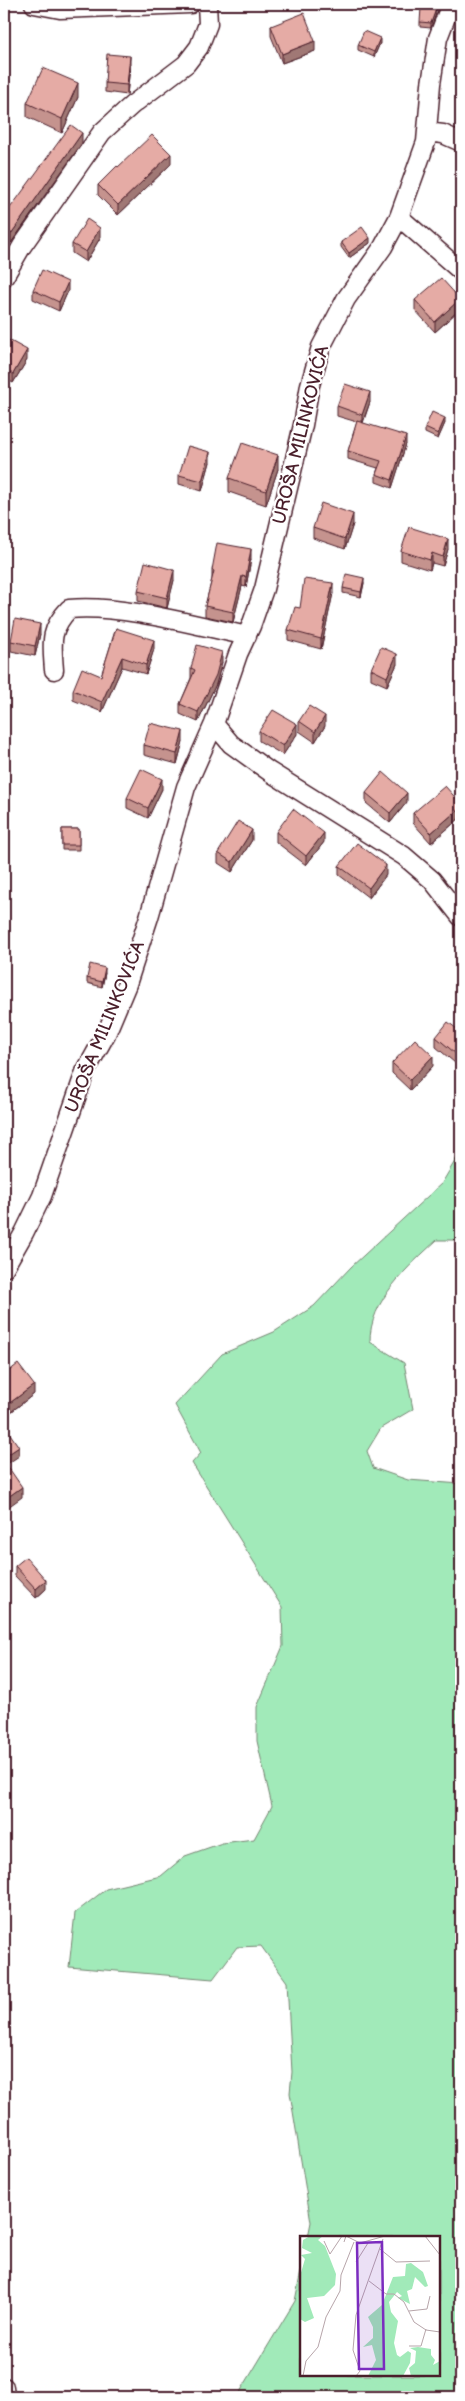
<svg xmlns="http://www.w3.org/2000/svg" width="465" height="2401" font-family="'Balsamiq Sans',sans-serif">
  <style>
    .green { fill: #a1eab9; stroke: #768472 }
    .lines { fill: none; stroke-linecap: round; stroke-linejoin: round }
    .minor-casing { stroke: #4a1f2b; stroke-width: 21 }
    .minor { stroke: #fff; stroke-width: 18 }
    .wall { fill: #c5938e; stroke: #4a1f2b }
    .shaded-wall { fill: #a07874; stroke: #4a1f2b }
    .building { fill: #e5aba5; stroke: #4a1f2b }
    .labels { text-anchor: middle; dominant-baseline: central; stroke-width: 4.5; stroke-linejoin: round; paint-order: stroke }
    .street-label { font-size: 18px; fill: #4a1f2b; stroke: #fff }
    .inset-road { fill: none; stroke: #b7a5aa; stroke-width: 1 }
    .view { fill: #7b2cbf; fill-opacity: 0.15; stroke: #7b2cbf; stroke-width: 2.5 }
    .inset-edge { fill: none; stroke: #4a1f2b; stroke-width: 2.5 }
  </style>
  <rect width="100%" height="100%" fill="#fff"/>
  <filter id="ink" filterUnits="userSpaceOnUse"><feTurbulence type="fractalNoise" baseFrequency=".02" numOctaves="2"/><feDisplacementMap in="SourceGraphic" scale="10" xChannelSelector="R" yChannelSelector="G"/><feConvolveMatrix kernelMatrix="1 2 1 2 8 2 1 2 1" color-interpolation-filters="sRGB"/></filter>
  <g filter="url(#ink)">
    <path class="green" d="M461 1151V1240H437C409 1266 369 1301 370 1342L404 1363 413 1409 381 1428 367 1451 373 1468 408 1480 461 1484V2397H237L295 2301 301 2271V2375H439V2237H308L311 2222 290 2093 292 2072 287 1982 261 1946 237 1947 213 1979 69 1967 75 1913 106 1889 161 1876 185 1856 222 1843 254 1839 272 1806 257 1741V1707L283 1646 282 1607 192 1463 201 1453 175 1405 222 1354 274 1332 314 1306 351 1267 442 1183Z"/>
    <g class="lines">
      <g class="minor-casing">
        <path id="minor" d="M34 4 60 9 190 4
          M427 132 443 134 461 142
          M399 217 461 271
          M4 277 22 246 102 132 132 105 186 64 199 47 208 24 207 4
          M54 670C52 643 49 630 69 609 121 604 195 625 247 636
          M214 724 231 744 270 772 404 856 432 880 461 917
          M4 1268 24 1233 42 1196 85 1072 106 1034 127 984 149 917 186 787 214 724 238 654 251 626 264 589 303 425 310 385 321 347 346 299 383 247 399 217 426 142 431 84 438 38 451 4
          M4 2387 5 2397"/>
      </g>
      <use href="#minor" class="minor"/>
    </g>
    <path class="wall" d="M436 14 431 28 420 27V22Z
      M271 26 315 51 282 63 271 36Z
      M380 43 374 57 358 50V45Z
      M130 66 127 95 105 92V83Z
      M78 97 62 133 27 117V103Z
      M82 143 11 243 4 238V215Z
      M171 164 118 215 98 195V185L118 167Z
      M461 218V232L459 229V220Z
      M100 238 86 262 72 253V244Z
      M341 242 370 243 349 258 341 247Z
      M33 290 68 291 59 311 33 299Z
      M415 300 460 309 435 332 415 310Z
      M4 341 27 360 13 383 4 378Z
      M370 402 363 423 406 444 392 488 376 482V474L378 468 348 459V451L357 422 337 416V406Z
      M445 423 438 439 425 433V428Z
      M210 462 202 491 179 484V475Z
      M278 469 266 505 229 492V478Z
      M353 524 345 549 313 538V528Z
      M448 549 443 566 432 563 430 570 401 561V551Z
      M251 559 246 587 242 586 233 622 205 616V606L212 579V570Z
      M174 580 167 608 138 601V591Z
      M364 583 361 597 343 593V588Z
      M333 593 321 649 288 640V630L300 608Z
      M116 628 154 649 146 674 122 667 102 712 73 700V690L101 676Z
      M40 634 35 656 11 651V641Z
      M222 662 216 684 198 722 180 714V704L191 678V668Z
      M397 664 387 686 371 679V669Z
      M299 721 325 726 315 742 299 731Z
      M259 731 297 734 283 755 259 741Z
      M183 741 177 764 144 755V745Z
      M162 789 148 818 127 808V798Z
      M366 793 407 802 390 823 366 803Z
      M461 804V817L431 843 413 823V813Z
      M62 829H79V850H62Z
      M276 832 324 842 306 865 276 842Z
      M252 840 232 872 218 863V853Z
      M339 866 386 875 369 898 339 875Z
      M105 973 102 987 87 983V978Z
      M461 1032V1068L436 1047V1037Z
      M392 1063 433 1066 410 1090 392 1073Z
      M4 1375 34 1394 7 1415 4 1410Z
      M15 1566 46 1589 36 1598 15 1576Z"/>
    <path class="shaded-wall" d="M436 9V14L431 28V23Z
      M380 38V43L374 57V52Z
      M315 41V51L282 63V54Z
      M130 56V66L127 95V85Z
      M78 83V97L62 133V119Z
      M82 133V143L11 243V234Z
      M171 154V164L118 215V205Z
      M100 228V238L86 262V252Z
      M370 238V243L349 258V253Z
      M68 282V291L59 311V302Z
      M460 299V309L435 332V322Z
      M27 350V360L13 383V374Z
      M370 392V402L362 424V415Z
      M445 418V423L438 439V434Z
      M406 436V444L392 488V480Z
      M210 452V462L202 491V481Z
      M278 455V469L266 505V491Z
      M353 514V524L345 549V539Z
      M448 539V549L443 566V557Z
      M251 549V559L246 587V577Z
      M432 553V563L430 570V560Z
      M174 570V580L167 608V598Z
      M242 576V586L233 622V612Z
      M364 578V583L361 597V592Z
      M333 583V593L321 649V639Z
      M40 624V634L35 656V646Z
      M154 640V649L146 674V665Z
      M222 652V662L216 684 198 722V712Z
      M397 654V664L387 686V677Z
      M122 657V667L102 712V702Z
      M325 716V726L315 742V732Z
      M297 724V734L283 755V746Z
      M183 731V741L177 764V754Z
      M162 779V789L148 818V808Z
      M407 793V802L390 823V813Z
      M461 807V817L431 843V833Z
      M252 830V840L232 872V862Z
      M324 833V842L306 865V856Z
      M386 865V875L369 898V888Z
      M105 968V973L102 987V982Z
      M433 1056V1066L410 1090V1080Z
      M34 1385V1394L7 1415V1405Z
      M19 1447V1456L4 1466V1457Z
      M22 1487V1497L4 1510V1500Z
      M46 1580V1589L36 1598V1589Z"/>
    <path class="building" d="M421 8 436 9 431 23 420 22Z
      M304 13 315 41 282 54 271 26Z
      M364 31 380 38 374 52 358 45Z
      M107 54 130 56 127 85 105 83Z
      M43 68 78 83 62 119 27 103Z
      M71 125 82 133 11 234 4 228V215L14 203Z
      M152 135 171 154 118 205 98 185 117 166 118 167Z
      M87 219 100 228 86 252 72 244Z
      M362 227 370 238 349 253 341 242Z
      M42 270 68 282 59 302 33 290Z
      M441 278 460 299 435 322 415 300Z
      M5 338 27 350 13 374 4 368V341Z
      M345 384 370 392 362 415 337 406Z
      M432 412 445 418 438 434 425 428Z
      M357 421 406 436 392 480 376 474 381 461 348 451Z
      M242 443 278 455 266 491 229 478Z
      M188 446 210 452 202 481 179 475Z
      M321 503 353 514 345 539 313 528Z
      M409 527 448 539 443 557 432 553 430 560 401 551Z
      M217 543 251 549 246 577 242 576 233 612 205 606 214 571 212 570Z
      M145 562 174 570 167 598 138 591Z
      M346 574 364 578 361 592 343 588Z
      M304 579 333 583 321 639 288 630 295 607 300 608Z
      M15 619 40 624 35 646 11 641Z
      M116 628 154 640 146 665 122 657 102 702 73 690 82 668 101 676Z
      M197 645 222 652 216 675 198 712 180 704 195 670 191 668Z
      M381 647 397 654 387 677 371 669Z
      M309 706 325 716 315 732 299 721Z
      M273 710 297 724 283 746 259 731Z
      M150 723 183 731 177 754 144 745Z
      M141 769 162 779 148 808 127 798Z
      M383 772 407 793 390 813 366 793Z
      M445 786 461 804V807L431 833 413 813Z
      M293 809 324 833 306 856 276 832Z
      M238 821 252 830 232 862 218 853Z
      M62 829H79V845H62Z
      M357 843 386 865 369 888 339 866Z
      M90 964 105 968 102 982 87 978Z
      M448 1022 461 1032V1058L436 1037Z
      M415 1039 433 1056 410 1080 392 1063Z
      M18 1364 34 1385 7 1405 4 1401V1375Z
      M4 1425 19 1447 4 1457Z
      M4 1461 22 1487 4 1500Z
      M26 1557 46 1580 36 1589 15 1566Z"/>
  </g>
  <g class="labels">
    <g class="street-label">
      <text transform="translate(301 435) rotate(-76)">UROŠA MILINKOVIĆA</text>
      <text transform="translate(105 1027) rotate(-68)">UROŠA MILINKOVIĆA</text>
    </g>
  </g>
  <g transform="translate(300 2236)">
    <rect width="140" height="140" fill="#fff"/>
    <path d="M10 0H23L18 4 25 10 36 38 35 49 24 60 7 62 14 82 5 86 0 83V40L5 23 1 19 12 17 2 12 3 4ZM111 27 123 36 128 50 125 51 115 41 112 53 107 55 110 68 98 62 102 60 97 56 89 66 91 76 98 85 94 107 97 119 100 121 108 115 111 117 110 127 103 140H68L76 124 72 109 63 111 73 102V91L68 81 82 69 93 41 105 40 106 28ZM118 111 131 113V119L135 124 133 129 140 125V140H111L109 132 115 127 116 115 110 112Z" fill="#a1eab9"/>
    <path class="inset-road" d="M125 0 140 19M24 5 30 18 42 0M44 6 46 0 60 7 85 0M80 13 96 26 130 25M56 26 68 7M69 45 86 58H94L104 66 114 86 126 94 140 96M109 75 127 73 130 60M109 110H121L126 93M3 140 6 125 18 111 26 81 40 55 41 39 54 6M56 140 60 135 53 114 56 79 83 3"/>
    <path class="view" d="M82 6 84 133H59L57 7Z"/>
    <rect width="140" height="140" class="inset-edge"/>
  </g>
  <rect width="465" height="2401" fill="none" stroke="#fff" stroke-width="20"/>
  <rect x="10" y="10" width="445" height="2381" fill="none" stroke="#4a1f2b" stroke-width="2" filter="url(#ink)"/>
</svg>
